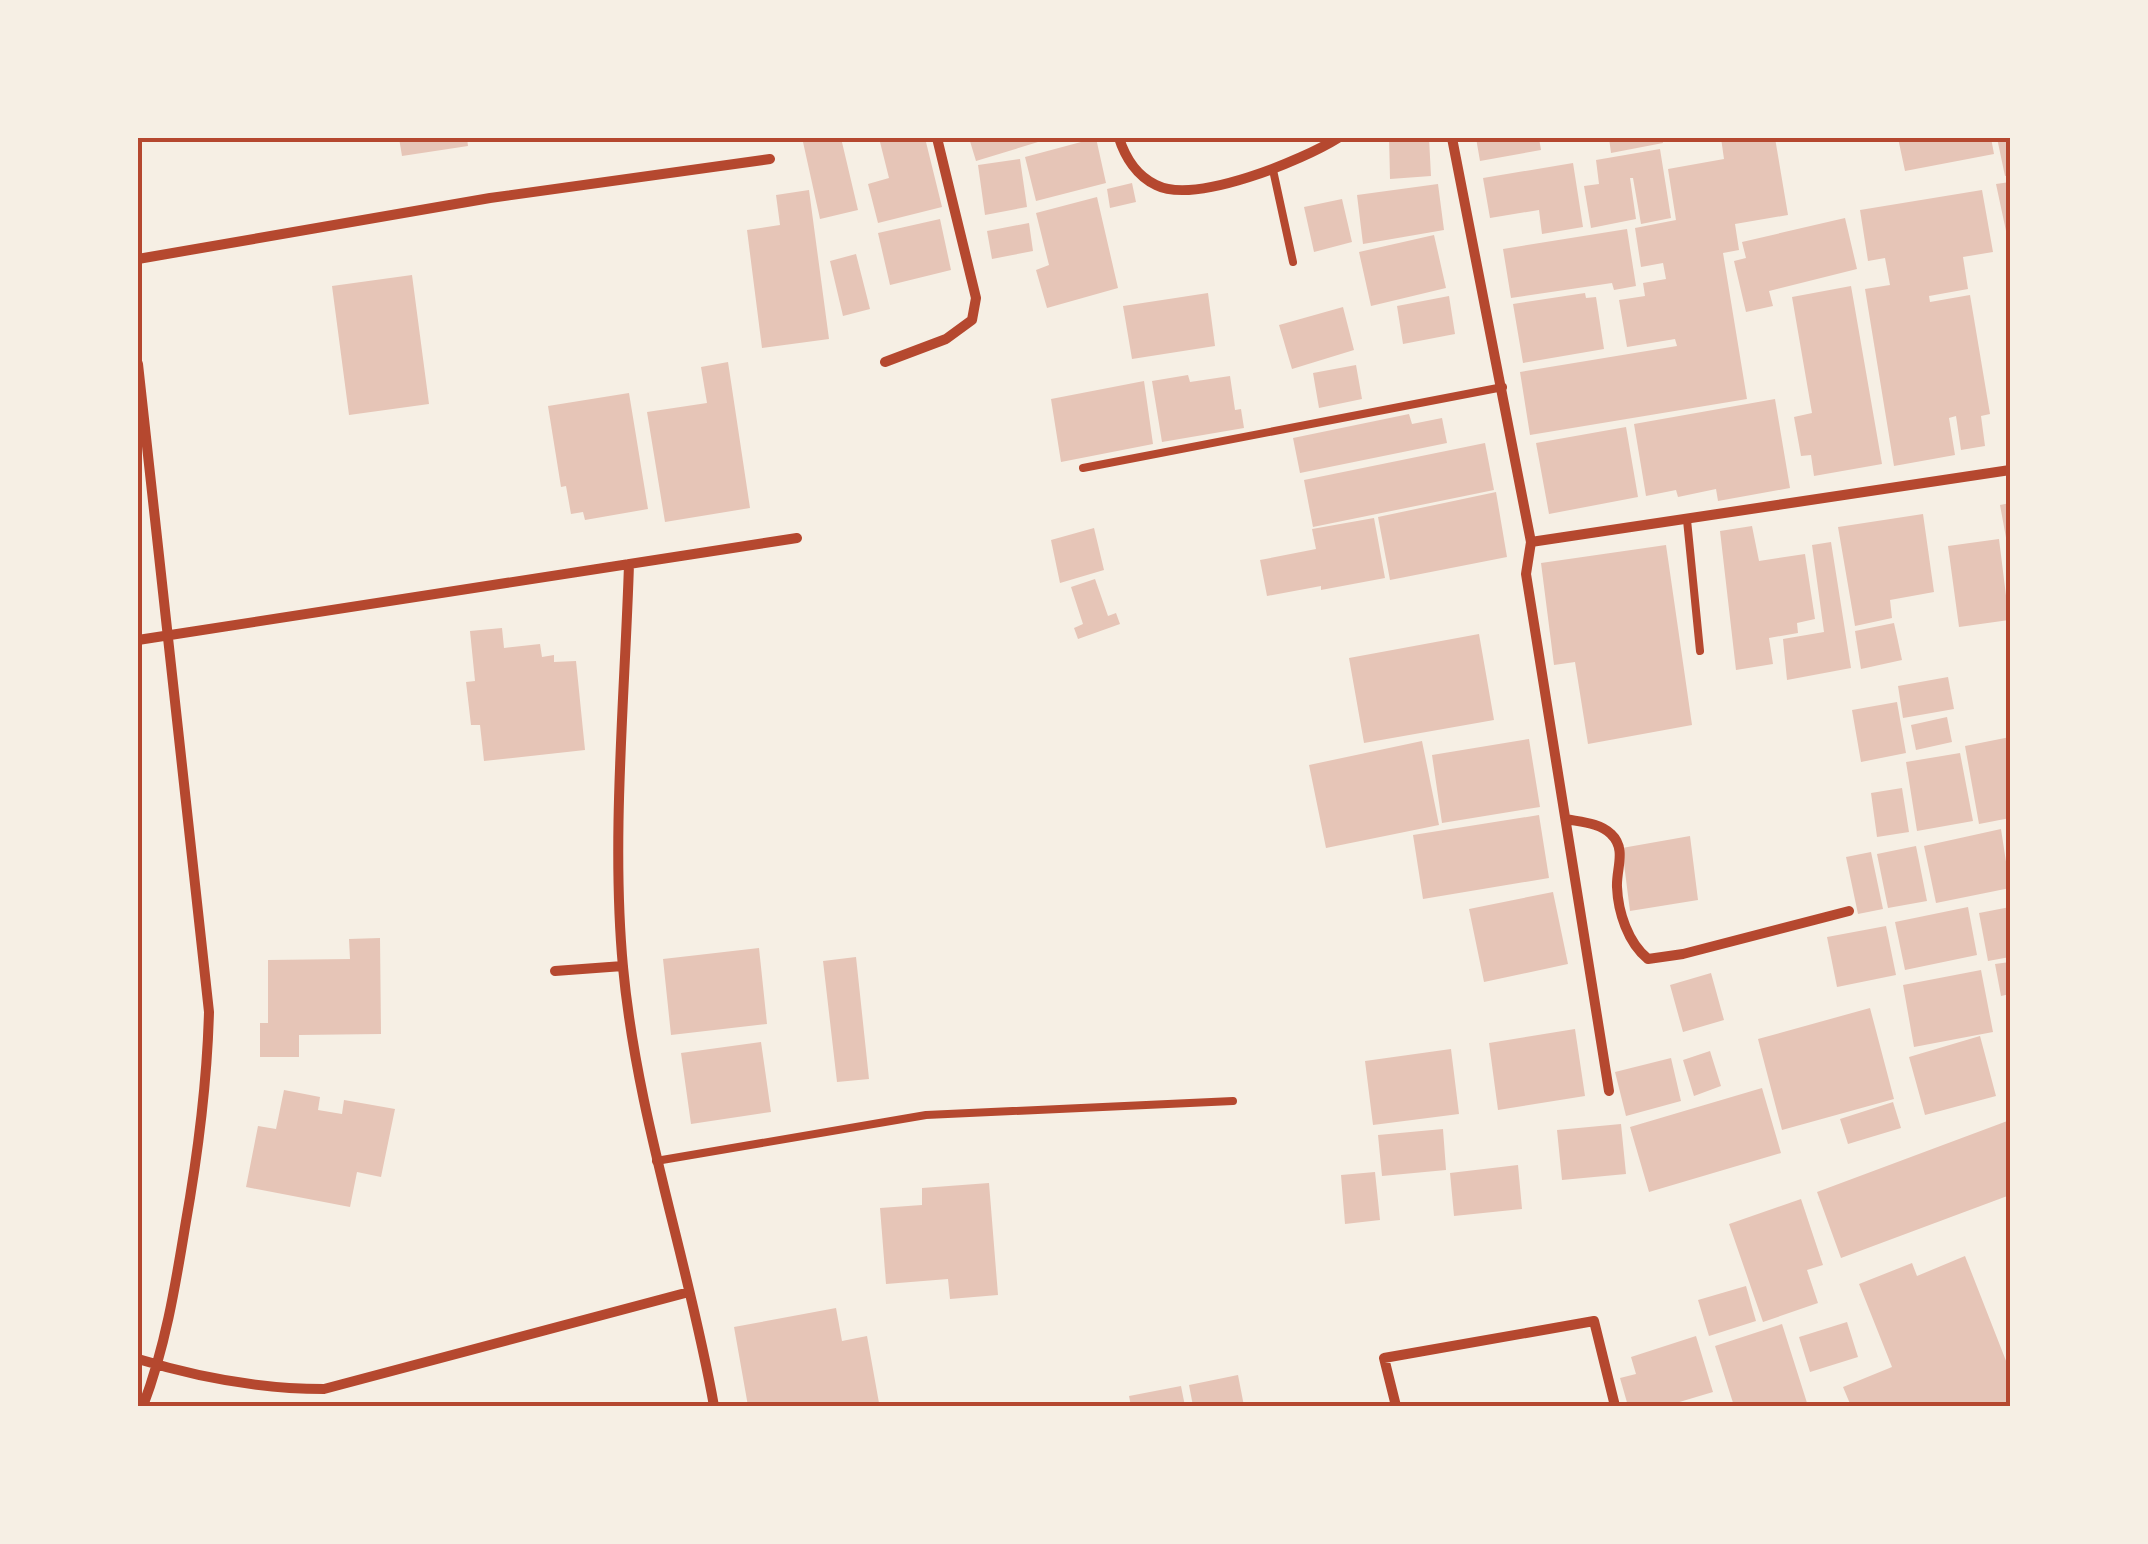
<svg xmlns="http://www.w3.org/2000/svg" width="2148" height="1544" font-family="Roboto,sans-serif">
  <style>
    .building { fill: #e6c5b7 }
    .lines { fill: none; stroke-linecap: round; stroke-linejoin: round }
    .service { stroke: #b5482f; stroke-width: 8 }
    .minor { stroke: #b5482f; stroke-width: 10 }
    .neatline { fill: none; stroke: #b5482f; stroke-width: 4 }
  </style>
  <rect width="100%" height="100%" fill="#f6efe4"/>
  <path class="building" d="M399 138H467L468 146 402 156Z
    M824 138H841L858 210 820 219 803 142Z
    M879 138H925L942 207 878 223 868 184 889 178Z
    M969 138H1036L1038 142 976 161Z
    M1096 138 1106 183 1036 201 1025 157Z
    M1389 138H1429L1431 176 1390 179Z
    M1476 138H1539L1541 150 1480 161Z
    M1609 138H1662L1663 143 1611 153Z
    M1721 138H1775L1788 215 1735 224 1739 250 1723 253 1747 399 1530 435 1520 372 1677 346 1675 339 1627 347 1619 300 1645 296 1643 283 1666 279 1663 263 1641 267 1635 228 1676 220 1668 169 1724 159Z
    M1898 138H1991L1994 154 1905 171Z
    M1997 138H2010V175L2005 176Z
    M1660 149 1671 218 1641 224 1633 178H1630L1636 219 1591 228 1584 186 1599 184 1596 160Z
    M1020 159 1027 207 985 215 978 165Z
    M1573 163 1583 227 1542 234 1539 210 1490 218 1483 178Z
    M2010 182V245H2009L1996 184Z
    M1132 183 1136 202 1110 208 1107 189Z
    M1438 184 1444 230 1363 244 1357 195Z
    M809 190 829 339 762 348 747 230 780 225 776 195Z
    M1982 190 1993 252 1963 257 1968 289 1929 296 1930 302 1970 295 1990 414 1981 416 1985 446 1961 450 1956 416 1949 418 1955 455 1894 466 1865 289 1890 285 1885 258 1868 261 1860 210Z
    M1097 197 1118 288 1047 308 1036 270 1049 265 1036 213Z
    M1342 199 1352 242 1314 252 1304 207Z
    M1845 218 1857 269 1769 291 1773 306 1746 312 1734 261 1746 258 1742 242Z
    M940 219 951 270 890 285 878 233Z
    M1029 223 1033 251 992 259 987 231Z
    M1627 229 1636 286 1614 290 1612 283 1511 298 1503 249Z
    M1434 235 1446 288 1371 306 1359 252Z
    M856 254 870 309 843 316 830 261Z
    M412 275 429 404 349 415 332 286Z
    M1851 286 1882 464 1814 476 1811 455 1801 456 1794 417 1812 413 1792 297Z
    M1208 293 1215 346 1132 359 1123 306Z
    M1585 293 1586 298 1596 297 1604 349 1523 363 1513 304Z
    M1449 296 1455 334 1403 344 1397 306Z
    M1343 307 1354 350 1292 369 1279 325Z
    M728 362 750 508 665 522 647 412 707 403 701 367Z
    M1356 365 1362 399 1319 408 1313 373Z
    M1188 375 1190 382 1230 376 1235 410 1241 409 1244 428 1162 442 1152 381Z
    M1144 381 1153 444 1061 462 1051 399Z
    M629 393 648 509 585 520 583 512 571 514 566 486 561 487 548 406Z
    M1775 399 1790 488 1718 501 1716 489 1678 497 1676 490 1646 496 1634 424Z
    M1409 414 1412 424 1442 418 1447 443 1300 473 1293 438Z
    M1626 427 1638 497 1549 514 1536 443Z
    M1485 443 1494 490 1313 527 1304 480Z
    M1496 492 1507 557 1390 580 1378 517Z
    M2010 503V554H2009L2000 505Z
    M1923 514 1934 592 1890 600 1892 618 1855 626 1838 527Z
    M1374 518 1385 578 1321 590V586L1267 596 1260 560 1316 549 1312 529Z
    M1752 526 1759 561 1805 554 1815 619 1797 623 1798 633 1769 638 1773 664 1736 670 1720 531Z
    M1094 528 1104 570 1060 583 1051 540Z
    M1999 539 2009 620 1959 627 1948 546Z
    M1831 542 1851 668 1787 680 1783 639 1824 632 1812 545Z
    M1666 545 1692 725 1588 744 1575 662 1554 665 1541 563Z
    M1095 579 1108 616 1116 613 1120 624 1078 639 1074 628 1083 624 1071 587Z
    M1894 623 1902 660 1861 669 1855 631Z
    M502 628 504 648 540 644 542 657 554 655V662L576 661 585 750 484 761 480 725H471L466 682 475 681 470 631Z
    M1479 634 1494 720 1364 743 1349 658Z
    M1948 677 1954 709 1903 718 1898 686Z
    M1897 702 1906 753 1861 762 1852 710Z
    M1947 717 1952 742 1916 750 1911 725Z
    M2010 737V818L1979 824 1965 746Z
    M1529 739 1540 807 1442 823 1432 755Z
    M1422 741 1439 825 1326 848 1309 765Z
    M1960 753 1973 821 1917 831 1906 762Z
    M1902 788 1909 832 1877 837 1871 793Z
    M1539 815 1549 878 1423 899 1413 835Z
    M2001 829 2010 888 1936 903 1924 846Z
    M1690 836 1698 900 1630 911 1622 848Z
    M1916 846 1927 901 1888 908 1877 854Z
    M1871 852 1883 909 1858 914 1846 857Z
    M1553 892 1568 964 1484 982 1469 909Z
    M1968 907 1977 955 1905 970 1895 922Z
    M2010 907V957L1988 961 1979 913Z
    M1886 926 1896 975 1837 987 1827 937Z
    M380 938 381 1034 299 1035V1057H260V1023H268V960L350 959 349 939Z
    M759 948 767 1024 671 1035 663 959Z
    M856 957 869 1079 837 1082 823 961Z
    M2010 962V994L2001 996 1995 964Z
    M1981 970 1993 1032 1914 1047 1903 985Z
    M1711 973 1724 1020 1683 1032 1670 985Z
    M1870 1008 1894 1099 1782 1130 1758 1039Z
    M1575 1029 1585 1096 1498 1110 1489 1043Z
    M1980 1036 1996 1096 1925 1115 1909 1057Z
    M761 1042 771 1112 691 1124 681 1053Z
    M1451 1049 1459 1114 1373 1125 1365 1061Z
    M1710 1051 1721 1086 1694 1096 1683 1060Z
    M1671 1058 1681 1101 1626 1116 1615 1072Z
    M1762 1088 1781 1153 1649 1192 1630 1127Z
    M284 1090 320 1097 318 1110 342 1114 344 1100 395 1109 381 1177 357 1172 350 1207 246 1187 258 1126 276 1129Z
    M1893 1102 1901 1128 1848 1144 1840 1119Z
    M2010 1120V1195L1841 1258 1817 1192Z
    M1621 1124 1626 1174 1562 1180 1557 1130Z
    M1443 1129 1446 1170 1382 1176 1378 1135Z
    M1518 1165 1522 1209 1454 1216 1450 1173Z
    M1375 1172 1380 1220 1345 1224 1341 1175Z
    M989 1183 998 1295 950 1299 948 1279 886 1284 880 1208 922 1205V1188Z
    M1801 1199 1823 1265 1807 1270 1818 1303 1763 1322 1729 1224Z
    M1965 1256 2010 1371V1406H1851L1843 1387 1892 1367 1859 1284 1912 1263 1917 1276Z
    M1746 1286 1756 1321 1709 1336 1698 1300Z
    M836 1308 842 1341 867 1336 879 1403 862 1406H748L734 1327Z
    M1847 1322 1858 1357 1810 1372 1799 1337Z
    M1782 1324 1808 1406H1734L1715 1346Z
    M1696 1336 1713 1392 1666 1406H1646L1645 1403 1628 1406 1620 1378 1636 1374 1631 1357Z
    M1238 1375 1244 1406H1193L1189 1385Z
    M1181 1386 1185 1406H1131L1129 1396Z"/>
  <g class="lines">
    <path class="service" d="M1273 170 1293 262
      M1083 468 1503 387
      M1687 520 1700 651
      M656 1161 926 1115 1233 1101"/>
    <path class="minor" d="M1119 138C1125 157 1137 176 1156 185 1195 205 1303 160 1338 138
      M1452 138 1531 542 1526 574 1609 1091
      M138 259 490 198 770 159
      M885 362 946 339 972 320 976 298 937 138
      M138 364 209 1012C207 1086 198 1154 185 1227 175 1288 165 1348 143 1406
      M1531 542 2010 470
      M629 564C625 694 611 839 623 967 637 1117 688 1259 714 1406
      M138 640 797 538
      M1566 819C1581 822 1600 823 1611 834 1627 849 1616 869 1617 887 1618 912 1628 943 1648 959L1683 954 1849 911
      M555 971 623 966
      M138 1359C200 1378 259 1389 324 1389L689 1292
      M1396 1406 1384 1358 1594 1321 1615 1406"/>
  </g>
  <rect width="2148" height="1544" fill="none" stroke="#f6efe4" stroke-width="280"/>
  <rect x="140" y="140" width="1868" height="1264" class="neatline"/>
</svg>
